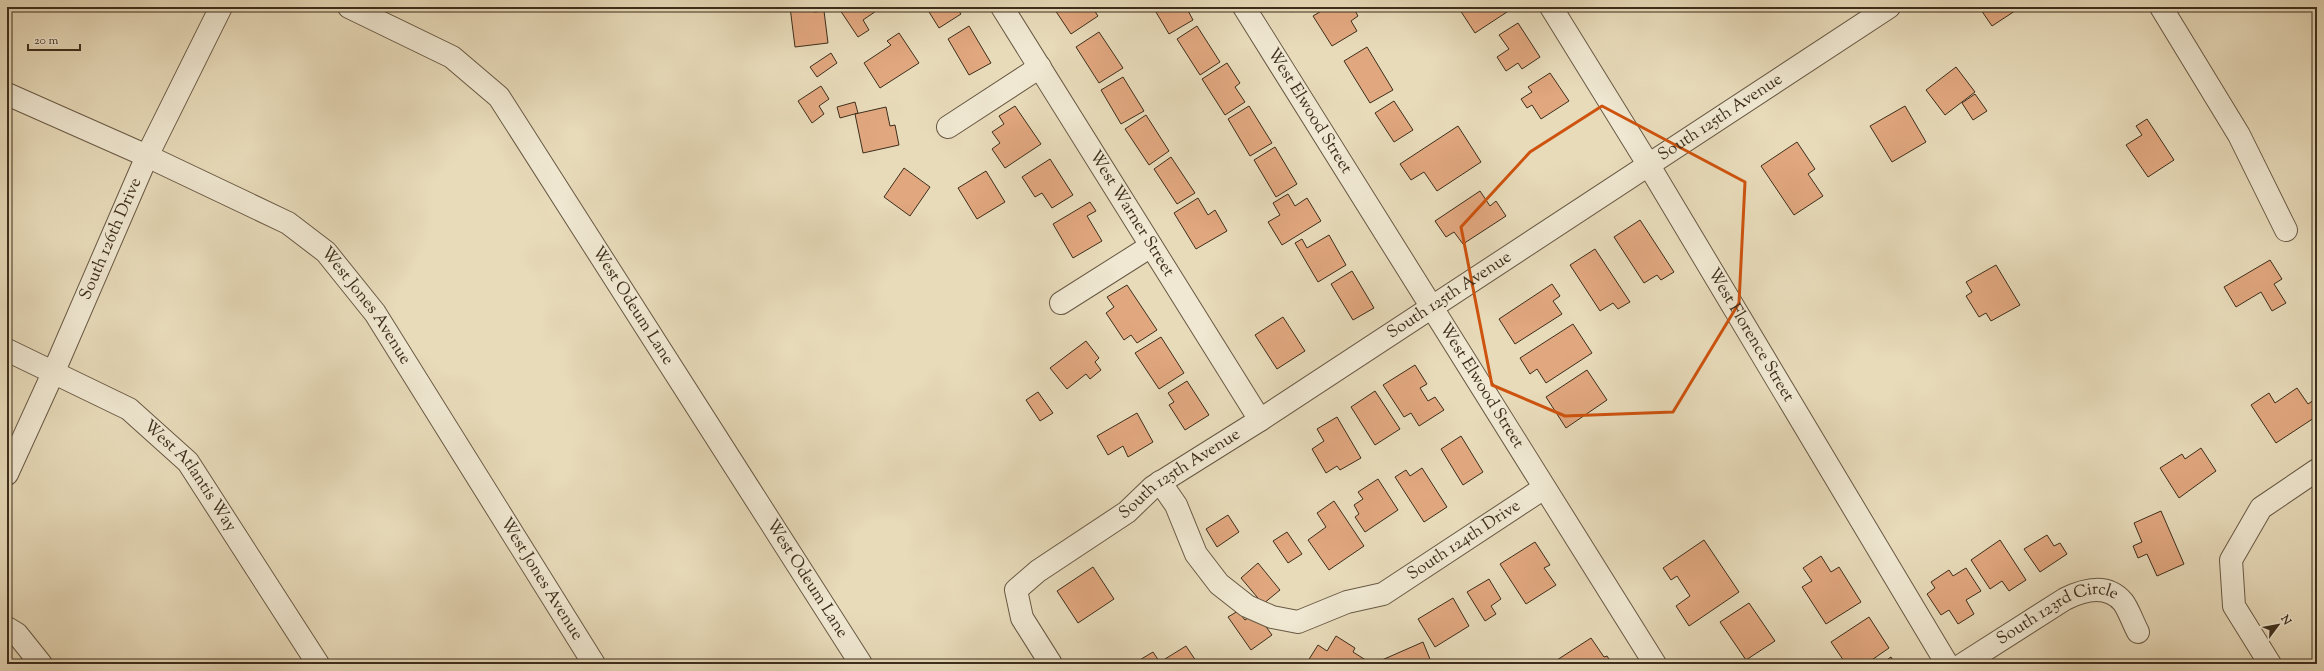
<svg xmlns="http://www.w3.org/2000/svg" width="2324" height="671" font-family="'Sorts Mill Goudy',serif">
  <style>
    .building { fill: #e1a77f; stroke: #3d2e1c }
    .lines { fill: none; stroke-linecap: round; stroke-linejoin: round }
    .minor-casing { stroke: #685944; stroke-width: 24 }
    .minor { stroke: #f0e8d2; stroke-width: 22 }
    .marked { fill: none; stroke: #ce530e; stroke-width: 3; stroke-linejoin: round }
    .labels { text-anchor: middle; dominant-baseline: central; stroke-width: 3; stroke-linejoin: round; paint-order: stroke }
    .street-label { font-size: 17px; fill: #3d2e1c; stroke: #f0e8d2 }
  </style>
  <rect width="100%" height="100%" fill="#e8dbba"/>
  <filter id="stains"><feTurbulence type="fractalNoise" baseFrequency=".005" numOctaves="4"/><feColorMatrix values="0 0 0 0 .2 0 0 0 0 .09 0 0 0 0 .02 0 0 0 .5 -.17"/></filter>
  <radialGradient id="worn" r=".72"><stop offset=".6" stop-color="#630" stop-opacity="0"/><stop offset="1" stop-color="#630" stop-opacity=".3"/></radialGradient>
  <path class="building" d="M790 7H814V12L824 11 828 43 795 47Z
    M838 7H882L863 20 869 30 858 37Z
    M926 7H956L961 14 939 28Z
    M1053 7H1092L1098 16 1071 34Z
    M1153 7H1186L1193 20 1169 34Z
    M1289 7H1301L1292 12Z
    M1328 7H1344L1345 10 1353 7 1358 16 1351 21 1357 31 1332 46 1313 16Z
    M1458 7H1508L1510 10 1475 33Z
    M1979 7H2021L1992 26Z
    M1518 23 1540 57 1522 69 1518 63 1506 71 1497 57 1509 49 1499 35Z
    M969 26 991 63 969 75 948 39Z
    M1197 26 1220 62 1200 75 1177 39Z
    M1099 32 1123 68 1099 83 1076 47Z
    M899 33 919 63 880 88 864 63 891 45 887 41Z
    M1367 47 1393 90 1370 103 1344 61Z
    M831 53 837 63 817 77 810 67Z
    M1227 63 1240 83 1235 87 1245 102 1225 115 1202 79Z
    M1956 67 1975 92 1945 115 1926 90Z
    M1550 73 1569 101 1541 119 1532 105 1527 108 1521 99 1532 92 1528 87Z
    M1123 77 1144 111 1121 124 1101 90Z
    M821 86 829 99 819 106 824 114 812 123 798 101Z
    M1975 94 1987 111 1973 120 1962 103Z
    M1394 101 1413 130 1394 142 1375 113Z
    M855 102 858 113 840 118 837 107Z
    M1015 106 1041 144 1005 168 992 149 1000 143 992 132 1004 124 999 116Z
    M1249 106 1272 143 1250 156 1228 119Z
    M1905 106 1926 142 1892 162 1870 126Z
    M886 107 890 126 895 125 899 145 863 153 855 114Z
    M1146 115 1169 151 1149 165 1125 129Z
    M2147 119 2174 160 2148 177 2126 145 2142 135 2136 126Z
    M1458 126 1481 162 1437 191 1424 172 1411 180 1400 164Z
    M1797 142 1815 169 1808 174 1823 196 1794 215 1761 166Z
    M1275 147 1297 184 1276 197 1254 160Z
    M1171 157 1195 193 1177 204 1154 169Z
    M1050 159 1073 195 1052 208 1042 193 1035 197 1022 177Z
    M904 168 930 187 910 216 884 197Z
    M986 171 1005 202 977 219 958 188Z
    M1480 191 1490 206 1496 201 1506 216 1463 244 1454 232 1446 237 1435 221Z
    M1288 194 1295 206 1307 198 1321 221 1282 245 1268 222 1280 215 1273 203Z
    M1198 198 1208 215 1215 210 1227 231 1196 249 1174 213Z
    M1090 202 1096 211 1087 216 1102 241 1073 258 1053 224Z
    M1640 220 1674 272 1661 280 1657 275 1644 283 1614 237Z
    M1329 235 1346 265 1318 282 1295 243 1302 239 1307 248Z
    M1595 249 1630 302 1618 309 1613 303 1600 311 1570 265Z
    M2270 260 2282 279 2274 284 2286 303 2272 311 2261 292 2236 307 2224 287Z
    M1996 265 2020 305 1991 321 1986 313 1979 317 1966 296 1972 292 1966 282Z
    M1352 271 1374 308 1353 320 1331 284Z
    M1552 284 1560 296 1553 301 1562 314 1515 344 1499 319Z
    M1127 285 1157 330 1137 343 1131 335 1124 340 1106 313 1114 307 1107 297Z
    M1283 317 1305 351 1277 369 1255 335Z
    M1573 324 1592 353 1546 383 1537 369 1530 374 1520 358Z
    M1161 337 1184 373 1159 389 1135 353Z
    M1086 341 1099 358 1095 362 1101 370 1090 379 1086 374 1067 389 1050 368Z
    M1415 365 1427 384 1420 388 1428 401 1435 397 1444 410 1419 426 1411 413 1404 417 1383 385Z
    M1587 370 1607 400 1566 428 1546 397Z
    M1187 381 1209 415 1185 430 1169 405 1174 402 1168 393Z
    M2297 388 2308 404 2317 398V416L2276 443 2251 405 2269 393 2275 403Z
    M1375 391 1400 429 1375 445 1351 407Z
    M1038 392 1053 413 1040 421 1026 400Z
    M1137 413 1153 442 1128 457 1123 446 1108 455 1097 436Z
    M1337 417 1361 458 1340 470 1337 466 1326 473 1312 449 1324 441 1317 429Z
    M1461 436 1483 472 1463 485 1441 449Z
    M2201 448 2216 471 2179 498 2160 468 2182 454 2185 459Z
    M1422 468 1447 507 1424 522 1395 477 1406 470 1410 476Z
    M1378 479 1398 510 1365 532 1355 517 1359 514 1354 505 1363 499 1358 492Z
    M1334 501 1364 546 1329 570 1308 540 1326 527 1317 513Z
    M2161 511 2184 564 2157 576 2147 554 2138 558 2133 546 2142 542 2134 523Z
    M1228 515 1239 532 1217 547 1206 529Z
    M1287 532 1302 554 1288 563 1273 541Z
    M2047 535 2054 546 2060 543 2067 554 2040 572 2024 549Z
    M1704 540 1739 592 1689 626 1676 606 1690 596 1677 576 1671 580 1663 568Z
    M2000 540 2026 580 2009 591 2002 581 1990 589 1971 560Z
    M1535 542 1550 565 1544 568 1556 585 1526 604 1500 564Z
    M1821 556 1831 572 1839 567 1861 602 1826 624 1802 587 1812 581 1803 568Z
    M1258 563 1280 590 1263 604 1241 578Z
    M1093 567 1114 599 1078 623 1057 591Z
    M1966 568 1981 591 1966 600 1974 614 1958 624 1949 610 1941 615 1927 594 1935 588 1931 582 1949 570 1953 576Z
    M1489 579 1501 599 1491 606 1496 614 1485 621 1467 592Z
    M1453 598 1469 626 1435 647 1418 619Z
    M1749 603 1775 641 1746 660 1720 622Z
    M1238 611 1245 620 1256 613 1272 635 1251 650 1228 617Z
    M1869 617 1889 648 1866 664H1846L1831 642Z
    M1336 636 1355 648 1353 652 1372 664H1306L1318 645 1327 651Z
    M1591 638 1604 657 1607 656 1612 664H1560L1557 660Z
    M1423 642 1432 664H1384L1382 660Z
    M1186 646 1198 664H1168L1165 659Z
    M1153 652 1161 664H1133Z
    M1891 657 1895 664H1881Z"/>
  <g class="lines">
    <g class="minor-casing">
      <g id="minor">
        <path id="s1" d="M349 7 452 57 499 97 861 664"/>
        <path id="s2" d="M1002 7 1260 420"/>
        <path id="s3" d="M1244 7 1655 664"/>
        <path id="s4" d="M1551 7 1648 164 1947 664"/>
        <path d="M2161 7 2239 135 2286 230"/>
        <path id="s5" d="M7 94 147 156 288 223 326 252 375 313 594 664"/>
        <path d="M948 127 1040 67"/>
        <path d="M1061 303 1151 246"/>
        <path id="s6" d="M7 350 129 409 188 462 318 664"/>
        <path id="s7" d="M7 474 54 371 147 156 221 7"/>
        <path id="s8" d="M1160 482 1176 505 1196 554 1219 584 1247 606 1272 617 1298 622 1347 602 1383 594 1544 488"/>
        <path d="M7 628 17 634 41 664"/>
        <path id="s9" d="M1051 664 1022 618 1016 590 1038 571 1127 512 1153 487 1260 420 1889 7"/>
        <path id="s10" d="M1963 664 2065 599C2083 590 2107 583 2123 602 2129 610 2133 623 2138 632"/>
        <path d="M2270 664 2234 606 2231 560 2261 508 2317 470"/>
      </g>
    </g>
    <use href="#minor" class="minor"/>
  </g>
  <path class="marked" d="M1602 106 1745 182 1739 303 1673 412 1565 416 1492 385 1461 227 1530 152Z"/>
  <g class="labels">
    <g class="street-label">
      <text stroke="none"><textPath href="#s3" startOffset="123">West Elwood Street</textPath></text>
      <text stroke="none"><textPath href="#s9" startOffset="932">South 125th Avenue</textPath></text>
      <text stroke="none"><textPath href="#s2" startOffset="244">West Warner Street</textPath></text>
      <text stroke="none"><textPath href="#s7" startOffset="257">South 126th Drive</textPath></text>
      <text stroke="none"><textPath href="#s9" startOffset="608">South 125th Avenue</textPath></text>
      <text stroke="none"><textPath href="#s1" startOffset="424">West Odeum Lane</textPath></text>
      <text stroke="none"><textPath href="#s5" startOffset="424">West Jones Avenue</textPath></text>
      <text stroke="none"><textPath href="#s4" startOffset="384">West Florence Street</textPath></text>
      <text stroke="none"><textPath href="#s3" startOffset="447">West Elwood Street</textPath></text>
      <text stroke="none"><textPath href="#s9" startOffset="284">South 125th Avenue</textPath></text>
      <text stroke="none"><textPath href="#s6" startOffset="227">West Atlantis Way</textPath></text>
      <text stroke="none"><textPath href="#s8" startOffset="395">South 124th Drive</textPath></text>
      <text stroke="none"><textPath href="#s5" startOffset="749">West Jones Avenue</textPath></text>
      <text stroke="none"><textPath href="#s1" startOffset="748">West Odeum Lane</textPath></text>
      <text stroke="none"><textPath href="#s10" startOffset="109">South 123rd Circle</textPath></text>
    </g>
  </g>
  <rect width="2324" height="671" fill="none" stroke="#e8dbba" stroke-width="24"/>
  <rect x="8" y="8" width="2308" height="655" fill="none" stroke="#3d2e1c" stroke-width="2"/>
  <rect x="12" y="12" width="2300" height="647" fill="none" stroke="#3d2e1c"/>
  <g transform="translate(2278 625) rotate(58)" stroke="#f0e8d2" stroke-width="3" paint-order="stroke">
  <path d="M0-3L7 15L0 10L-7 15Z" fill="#3d2e1c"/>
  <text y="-6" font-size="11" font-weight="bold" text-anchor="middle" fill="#3d2e1c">N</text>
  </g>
  <path d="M28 44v6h52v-6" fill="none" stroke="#3d2e1c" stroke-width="2"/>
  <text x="34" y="44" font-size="12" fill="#3d2e1c" stroke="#f0e8d2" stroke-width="3" paint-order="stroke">20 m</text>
  <rect width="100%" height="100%" filter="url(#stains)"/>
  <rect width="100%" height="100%" fill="url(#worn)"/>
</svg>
